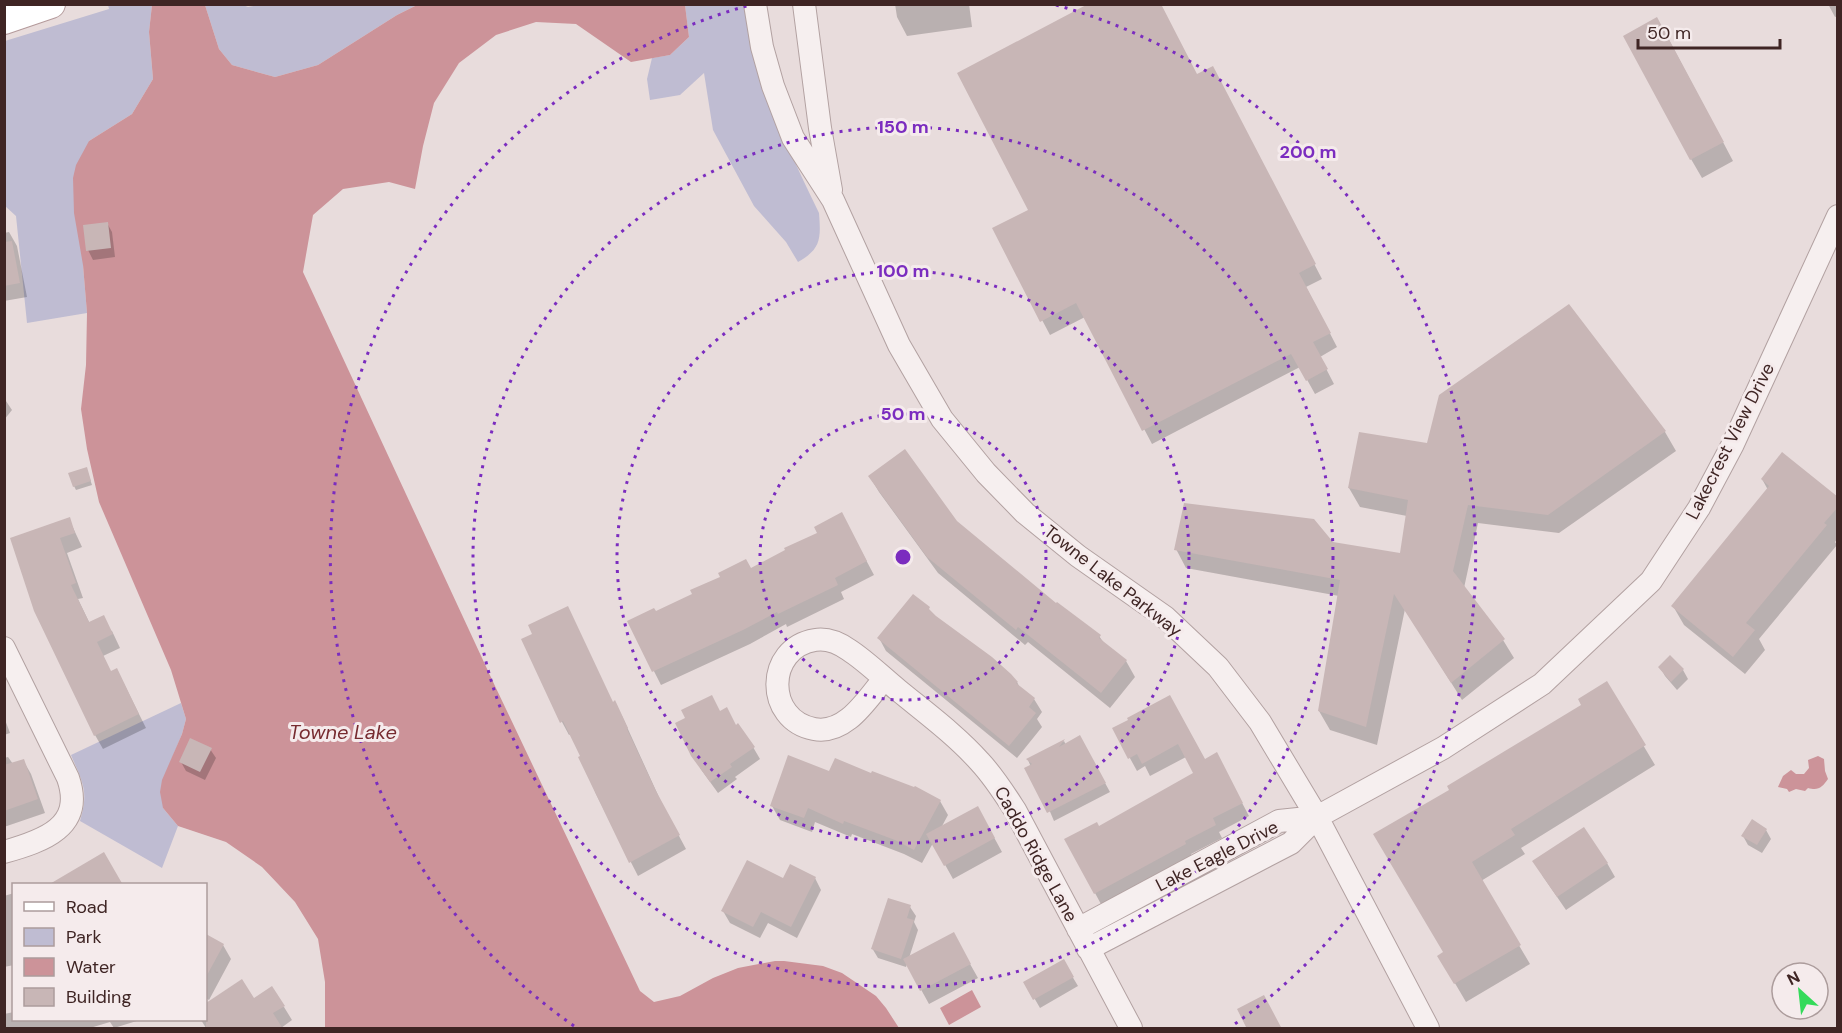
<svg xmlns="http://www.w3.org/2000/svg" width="1842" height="1033" font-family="'DM Sans',sans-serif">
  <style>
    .green { fill: #bfbcd2 }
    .water { fill: #cc9399 }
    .shadow { fill: #0003 }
    .building { fill: #c8b6b6 }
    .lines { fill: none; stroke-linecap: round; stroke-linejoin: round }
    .minor-casing { stroke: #b2a1a1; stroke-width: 24 }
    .major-casing { stroke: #b49a9b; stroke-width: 30 }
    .minor { stroke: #f6efef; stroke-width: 22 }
    .major { stroke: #fff; stroke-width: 28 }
    .ring { fill: none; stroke: #7b2cbf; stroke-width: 3; stroke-dasharray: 3 6 }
    .labels { text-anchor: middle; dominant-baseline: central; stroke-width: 6; stroke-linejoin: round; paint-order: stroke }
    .street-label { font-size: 18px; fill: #3f2524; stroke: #f5ebec }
    .water-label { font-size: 20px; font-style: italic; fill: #772b30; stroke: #f5ebec }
    .centre { fill: #7b2cbf; stroke: #f5ebec; stroke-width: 3 }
    .ring-label { font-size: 18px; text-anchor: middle; font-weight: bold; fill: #7b2cbf; stroke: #f5ebec; stroke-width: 6; stroke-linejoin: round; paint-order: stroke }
  </style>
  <rect width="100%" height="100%" fill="#e8dcdc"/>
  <path class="green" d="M265 4 417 5 397 15 318 65 275 77 232 65 219 49 205 5H243L248 7Z
    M108 5H152L149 32 153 79 132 114 89 141 83 265 87 313 27 323 16 216 5 206V41L109 9Z
    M685 5H744C754 79 787 146 819 213 821 239 821 249 798 262L786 242 754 206 713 130 704 73 680 95 650 100 647 79 652 58 670 55 689 37Z
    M181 703 186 719 182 734 163 780V808L178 826 162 868 80 821C89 791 83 783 71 755Z"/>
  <path class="water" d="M152 5H205L219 49 232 65 275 77 318 65 397 15 417 5H685L689 37 670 55 631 62 576 24 536 22 496 35 459 63 434 103 423 146 415 189 389 182 343 189 313 215 303 272 495 686 640 991 654 1002 680 996 713 978 738 968 775 961H784L823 966 842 973 876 996 886 1008 899 1028H325V982L318 939 295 902 262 867 226 842 178 826 163 808 160 792 162 780 182 734 186 719 171 670 99 502 87 449 81 409 86 365 87 313 83 265 74 213 73 178 76 165 89 141 132 114 153 79 149 32Z
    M1818 756 1824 759 1825 771 1828 779C1822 787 1819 791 1808 788L1805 791 1796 789 1789 792 1787 789 1778 787 1783 776 1791 770 1796 774H1804L1809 768 1808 760Z
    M972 990 981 1007 949 1025 940 1008Z"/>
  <path class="shadow" d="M895 4H969L972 27 907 36 897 17Z
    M1828 4H1838V16L1835 17Z
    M1668 38 1733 161 1702 178 1691 159Z
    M1197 76 1220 82 1322 279 1306 287 1337 347 1320 357 1334 384 1315 394 1300 367 1152 444 1085 317 1050 335 994 229 1030 210Z
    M107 223 112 232 115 257 93 260 88 250Z
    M9 232 17 246 27 297 4 301V233Z
    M1568 306 1665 432 1676 451 1559 533 1478 523 1464 588 1503 640 1514 658 1462 700 1405 609 1377 745 1330 730 1319 711 1339 596 1186 568 1176 549 1332 543 1401 555 1407 516 1360 507 1349 488 1428 444Z
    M4 398 12 410 4 420Z
    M88 473 92 485 76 490 74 486Z
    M870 477 956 522 1056 605 1099 636 1104 643 1126 661 1135 677 1110 708 1028 642 1025 645 938 573 879 492Z
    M1762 479 1838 499V538L1835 542 1837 545 1759 639 1765 650 1745 674 1684 625 1673 606 1768 490Z
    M69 519 82 547 67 553 83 598 78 599 90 624 112 631 120 648 103 656 111 673 124 684 146 728 103 749 95 735 12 539Z
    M849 528 874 575 841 592 844 599 787 627 786 624 750 644 661 685 629 622 655 613Z
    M879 638 1017 682 1020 688 1034 699 1042 712 1037 719 1042 727 1017 758 886 651Z
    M523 639 613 703 622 716 663 806 686 849 638 876 596 794 582 757 571 734 569 735 562 722Z
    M1660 667 1683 670 1688 679 1677 690 1665 676Z
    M1606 683 1655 765 1521 848 1525 854 1481 881 1530 964 1466 1002 1439 956 1445 953 1451 790 1583 705Z
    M1170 697 1205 760 1223 767 1249 816 1219 832 1222 838 1191 854 1192 857 1102 906 1095 893 1098 828 1195 774 1186 757 1150 776 1145 766 1137 771 1114 729Z
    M720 712 753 747 760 759 735 777 737 779 718 793 700 768Z
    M4 717 10 733 4 735Z
    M1080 737 1110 792 1054 821 1028 760 1064 741 1066 745Z
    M210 749 216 758 205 780 186 771 181 762Z
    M8 757 13 764 23 760 31 774 45 813 4 827V758Z
    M830 773 940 801 948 815 941 828 978 808 1002 852 953 879 933 843 922 863 904 854 852 834 851 837 815 822 812 832 780 820 772 806Z
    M1766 830 1771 839 1762 853 1748 845 1743 836Z
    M1607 863 1615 877 1566 910 1542 875Z
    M815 878 821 890 797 938 768 923 760 938 730 923 723 911 784 880Z
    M14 893V965L4 967V896Z
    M910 907 916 916 914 922 918 930 909 958 961 948 978 978 929 1004 907 964 906 967 878 958 872 948Z
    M206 935 223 945 231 959 209 1000 206 998Z
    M1063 961 1078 986 1040 1008 1025 982Z
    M241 981 254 1000 284 1007 292 1020 281 1028H206L201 1020H206V1005Z
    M14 1012V1020H140L114 1028 110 1022 90 1028H4V1014Z"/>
  <path class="building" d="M1088 4H1161L1197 74 1213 66 1316 264 1299 273 1331 333 1313 342 1328 369 1306 381 1291 354 1142 431 1076 303 1040 322 992 228 1028 210 957 73Z
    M1657 17 1724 142 1690 160 1623 36Z
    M108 222 111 248 86 251 83 225Z
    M12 241 20 283 4 286V242Z
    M1569 304 1666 431 1548 515 1468 505 1453 571 1505 639 1451 683 1394 594 1366 727 1318 711 1340 580 1174 550 1184 503 1314 519 1333 542 1400 553 1408 500 1348 488 1359 432 1427 443 1439 395Z
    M905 449 957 521 1056 603 1057 602 1101 635 1099 638 1127 660 1101 693 1018 627 1016 630 927 557 868 476Z
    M1782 452 1838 497V507L1824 523 1827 525 1746 623 1755 630 1733 657 1671 606 1769 486 1761 479Z
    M87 467 91 481 73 487 68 473Z
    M842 512 867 561 835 578 838 585 778 614 777 612 743 630 652 672 627 621 654 608 656 611 692 594 690 590 720 577 718 573 746 559 751 568 785 550 784 548 817 533 814 527Z
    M70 517 75 533 60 538 76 583 71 585 89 622 104 615 113 634 97 642 111 671 117 668 139 714 94 736 34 611 10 538Z
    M913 594 930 607 929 609 936 616 992 657 1011 674 1018 682 1016 683 1035 698 1029 707 1036 713 1009 746 877 638Z
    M568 606 613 702 615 700 628 728 627 729 656 791 680 835 629 863 578 757 580 756 563 721 560 723 521 639 532 634 528 625Z
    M1670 655 1684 669 1671 682 1658 667Z
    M1607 681 1646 745 1511 829 1515 835 1472 862 1521 945 1454 984 1437 956 1443 952 1373 834 1449 790 1447 786 1581 705 1578 699Z
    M712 695 720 711 727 707 736 725 738 723 755 747 730 764 732 767 710 782 691 756 675 723 685 718 681 710Z
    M1170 695 1205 759 1217 752 1243 803 1213 818 1216 825 1185 841 1186 844 1094 894 1064 839 1097 822 1099 826 1193 773 1178 744 1142 764 1137 754 1128 759 1112 728 1128 720 1127 718Z
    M1080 735 1106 783 1047 813 1024 768 1032 764 1026 759 1065 739 1059 747Z
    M190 738 212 748 200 772 179 762Z
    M788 755 829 771 835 758 871 773 872 771 914 787 915 786 941 800 914 850 895 840 844 821 843 824 808 808 804 818 770 806Z
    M24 759 38 799 4 811V765Z
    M978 806 995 838 944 866 926 834Z
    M1752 819 1767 829 1757 845 1741 836Z
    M1584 827 1608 863 1557 897 1532 861Z
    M104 852 123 885H48Z
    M747 860 783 878 790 864 816 877 791 927 761 912 753 927 721 911Z
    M888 898 911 905 907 918 914 920 901 959 871 949Z
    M954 932 971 964 920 991 903 959Z
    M206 934 224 944 206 977Z
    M1064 959 1074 977 1033 1000 1023 982Z
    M242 979 254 998 272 986 285 1006 273 1013 283 1029H206V1003Z
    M1264 995 1282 1029H1247L1237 1009Z"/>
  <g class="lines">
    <g class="minor-casing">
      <path id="minor" d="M755 4 762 47 773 86 793 138 833 200 899 345 942 419 986 473 1025 513 1078 556 1165 617 1218 667 1260 722 1317 817 1428 1028
        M804 4 820 128 831 190
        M4 648 68 778C85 827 43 841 4 852
        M884 679C867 699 846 735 814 729 765 720 765 648 815 640 827 638 839 643 849 650 866 661 882 677 898 690 926 713 956 735 980 762 994 777 1004 793 1015 810L1131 1028
        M1078 929 1279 821 1317 817
        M1088 949 1291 843 1317 817 1443 748 1542 684 1651 581 1699 508 1733 444 1838 216"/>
    </g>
    <g class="major-casing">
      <path id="major" d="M4 20 51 4"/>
    </g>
    <use href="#minor" class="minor"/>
    <use href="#major" class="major"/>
  </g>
  <g class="ring">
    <circle cx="903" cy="557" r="143"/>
    <circle cx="903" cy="557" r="286"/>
    <circle cx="903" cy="557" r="430"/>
    <path d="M574 1026A573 573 0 0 1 750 5M1056 5A573 573 0 0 1 1232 1026"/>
  </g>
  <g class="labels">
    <g class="street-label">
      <text transform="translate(1730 441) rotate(-63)">Lakecrest View Drive</text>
      <text transform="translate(1113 581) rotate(38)">Towne Lake Parkway</text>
      <text transform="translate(1036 854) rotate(61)">Caddo Ridge Lane</text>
      <text transform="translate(1217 856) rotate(-27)">Lake Eagle Drive</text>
    </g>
    <g class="water-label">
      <text x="343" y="732">Towne Lake</text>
    </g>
  </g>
  <circle cx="903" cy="557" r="9" class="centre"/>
  <g class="ring-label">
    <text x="903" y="133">150 m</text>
    <text x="1308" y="158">200 m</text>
    <text x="903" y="277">100 m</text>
    <text x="903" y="420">50 m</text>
  </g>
  <rect width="1842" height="1033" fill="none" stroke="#3f2524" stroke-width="12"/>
  <rect x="12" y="883" width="195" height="138" fill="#f5ebec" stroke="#ac9c9c" stroke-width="1.5"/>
  <rect x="24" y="902" width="30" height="9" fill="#ffffff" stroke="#ac9c9c" stroke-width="1.5"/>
  <text x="66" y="913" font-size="18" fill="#3f2524">Road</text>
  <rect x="24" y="928" width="30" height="18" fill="#bfbcd2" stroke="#ac9c9c" stroke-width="1.5"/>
  <text x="66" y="943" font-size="18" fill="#3f2524">Park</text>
  <rect x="24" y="958" width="30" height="18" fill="#cc9399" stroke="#ac9c9c" stroke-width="1.5"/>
  <text x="66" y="973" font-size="18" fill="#3f2524">Water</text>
  <rect x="24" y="988" width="30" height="18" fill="#c8b6b6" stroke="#ac9c9c" stroke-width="1.5"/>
  <text x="66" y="1003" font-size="18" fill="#3f2524">Building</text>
  <g transform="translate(1800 991) rotate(333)"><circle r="28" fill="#f5ebec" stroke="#ac9c9c" stroke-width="1.5"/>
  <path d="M0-4.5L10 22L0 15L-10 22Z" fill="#34da5a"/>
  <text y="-9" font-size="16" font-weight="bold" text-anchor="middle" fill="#3f2524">N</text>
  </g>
  <path d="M1638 39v9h142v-9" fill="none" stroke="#3f2524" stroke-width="3"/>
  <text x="1647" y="39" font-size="18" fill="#3f2524" stroke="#f5ebec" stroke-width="4.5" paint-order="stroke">50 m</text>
</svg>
